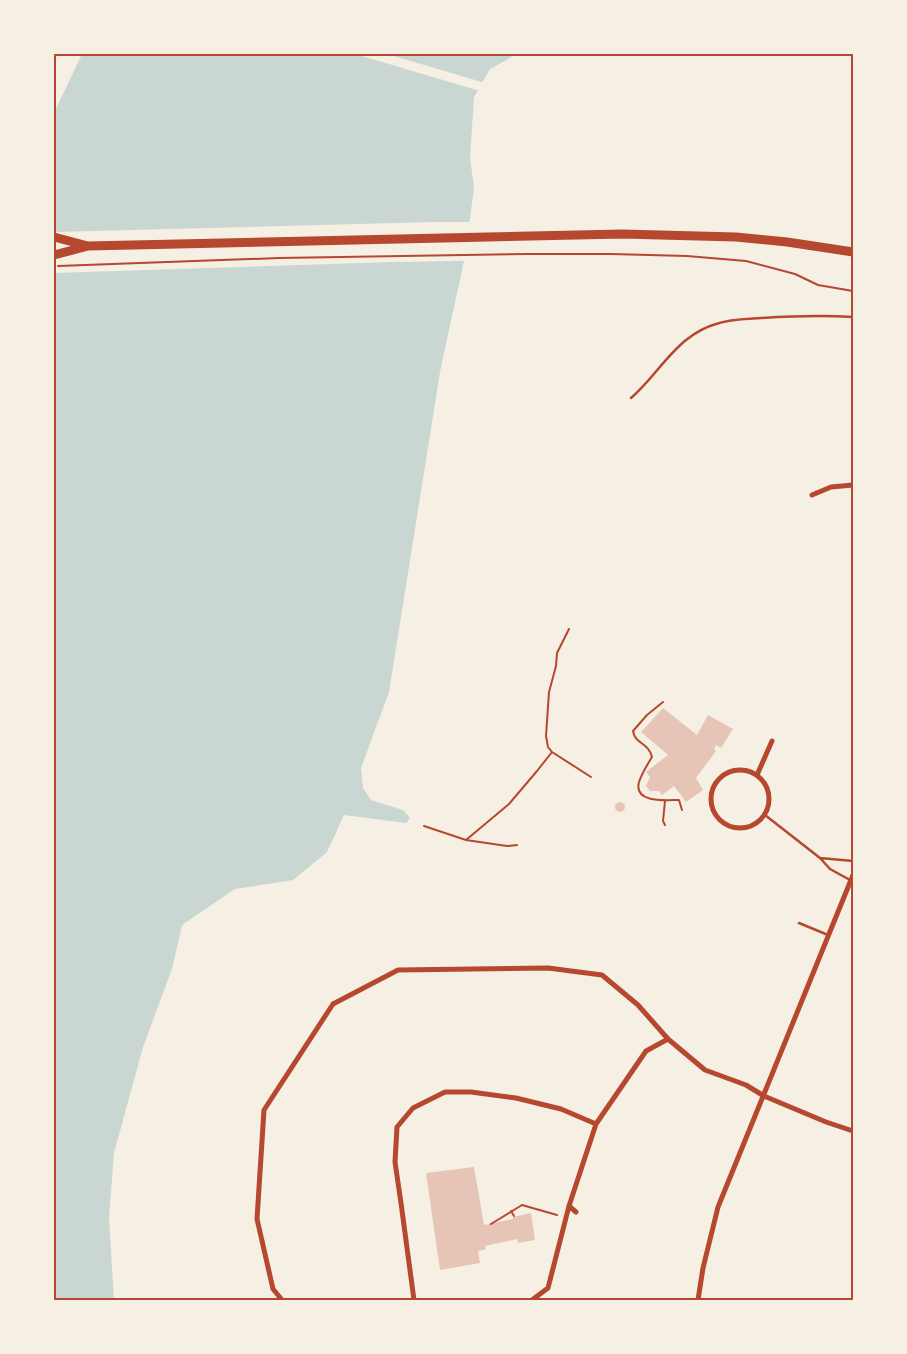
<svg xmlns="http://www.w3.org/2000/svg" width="907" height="1354" font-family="Jost,sans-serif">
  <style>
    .water { fill: #c9d6d2 }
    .pier { fill: #f6efe4 }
    .building { fill: #e6c5b7 }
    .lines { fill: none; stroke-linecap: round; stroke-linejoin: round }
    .path { stroke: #b5482f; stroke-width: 2 }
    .service { stroke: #b5482f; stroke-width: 2.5 }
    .minor { stroke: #b5482f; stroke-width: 5 }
    .trunk { stroke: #b5482f; stroke-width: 9 }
    .neatline { fill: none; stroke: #b5482f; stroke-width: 2 }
  </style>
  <rect width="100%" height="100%" fill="#f6efe4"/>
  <path class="water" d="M82 54H517L490 69 474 97 470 157 474 188 465 256 440 372 389 692 361 768 363 788 371 800 403 810 410 818 406 823 344 815 327 852 293 880 235 889 182 925 172 969 143 1047 114 1153 109 1218 114 1300H54V113Z"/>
  <path class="pier" d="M355 54H387L485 83 480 91Z
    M433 222H472L466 261 393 262 54 273V232Z"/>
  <path class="building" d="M663 708 697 735 708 715 733 729 721 748 716 745 714 749 716 751 696 778 703 790 686 802 674 786 662 795 659 791H650L646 786 650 777 646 772 668 755 641 732Z
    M615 807a5 5 0 1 1 10 0a5 5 0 1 1-10 0Z
    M474 1167 484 1225 513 1219V1217L531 1213 535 1240 518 1243 517 1239 485 1246 486 1249 478 1251 480 1263 440 1270 426 1173Z"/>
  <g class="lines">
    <path class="path" d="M58 266 279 258 527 254H611L687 256 746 261 795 274 818 285 853 291
      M569 629 557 653 556 666 549 692 546 736 548 747 552 752 591 777
      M663 702 647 715 633 731C635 744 649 743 652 757 647 765 642 773 639 782 633 804 668 800 679 800L682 810
      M665 801 663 821 665 825
      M424 826 466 840 509 804 537 771 552 752
      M466 840 507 846 517 845
      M511 1211 514 1216
      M491 1224 522 1205 557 1215"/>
    <path class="service" d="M631 398C651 381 665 357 686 340 695 333 705 327 716 324 730 319 747 319 761 318 792 316 823 315 853 317
      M765 815 820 858 830 869 850 880
      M820 858 853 861
      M799 923 828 935"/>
    <path class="minor" d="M812 495 831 487 853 485
      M711 799a29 29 0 1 1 58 0a29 29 0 1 1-58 0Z
      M757 775 772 741
      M569 1206 576 1212
      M282 1300 273 1289 257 1219 264 1110 333 1004 398 970 548 968 602 975 638 1005 668 1039 705 1070 746 1085 764 1096 826 1122 853 1131
      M414 1300 401 1203 395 1162 397 1127 413 1108 445 1092H471L516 1098 561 1109 596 1124
      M532 1300 548 1288 569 1206 596 1124 646 1051 668 1039
      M698 1300 703 1268 718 1207 853 875"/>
    <path class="trunk" d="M54 237 88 246
      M54 255 88 246 622 234 736 237 787 242 853 252"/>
  </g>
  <rect width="907" height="1354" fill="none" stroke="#f6efe4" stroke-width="110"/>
  <rect x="55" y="55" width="797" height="1244" class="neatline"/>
</svg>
